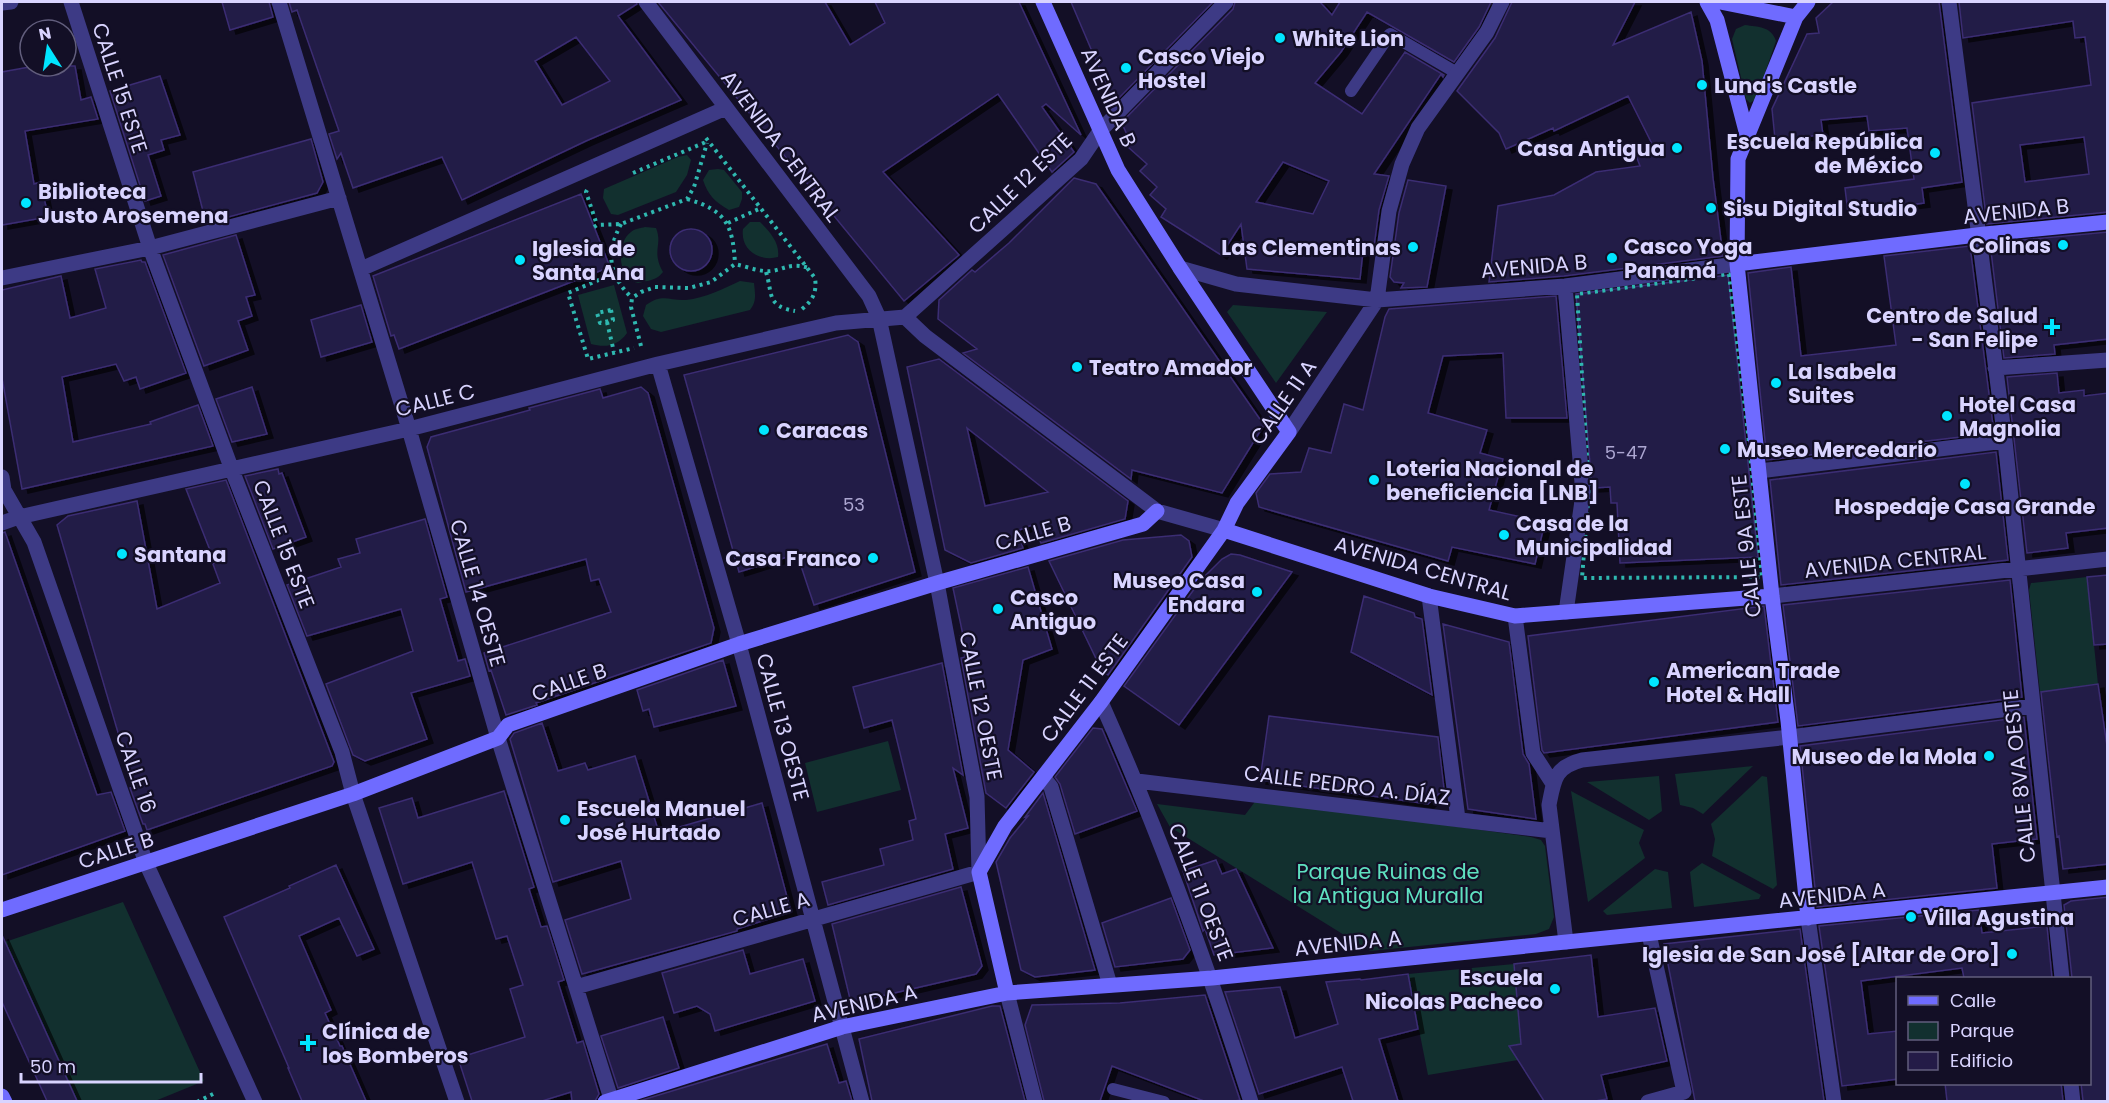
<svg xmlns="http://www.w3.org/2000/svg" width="2109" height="1103" font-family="Poppins,sans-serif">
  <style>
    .green { fill: #12302f }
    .building { fill: #241b47; stroke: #3b2d73; stroke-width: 1.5; fill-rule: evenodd; filter: url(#shadow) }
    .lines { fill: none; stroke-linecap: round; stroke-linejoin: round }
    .path { stroke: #2fb8b0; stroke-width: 4; stroke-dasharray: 3 4.5; stroke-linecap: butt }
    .lane { stroke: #3d3a85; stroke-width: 12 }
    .street { stroke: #3d3a85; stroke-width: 15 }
    .secondary { stroke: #6f6bff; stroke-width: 15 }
    .poi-dot { fill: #00e5ff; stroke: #130f26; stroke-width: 2 }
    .labels { text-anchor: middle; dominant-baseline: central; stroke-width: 4.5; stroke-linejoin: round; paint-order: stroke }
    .number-label { font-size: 18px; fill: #aca6d1 }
    .poi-label { font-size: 21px; font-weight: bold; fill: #d9d4ff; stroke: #130f26; text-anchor: start }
    .street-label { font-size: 21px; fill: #d9d4ff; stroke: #130f26 }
    .park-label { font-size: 21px; fill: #5fe0c0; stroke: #130f26 }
  </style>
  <defs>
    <filter id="shadow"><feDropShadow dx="6" dy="4" stdDeviation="0" flood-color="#0009"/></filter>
  </defs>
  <rect width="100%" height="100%" fill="#130f26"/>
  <path class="green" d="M1745 25C1758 27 1771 26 1776 41L1756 99 1750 103 1746 99 1732 39 1736 29Z
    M687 155 691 160 687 175 676 192 618 215 611 214 603 198 604 189 678 157Z
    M718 169 724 170 742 192V199L739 207 729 210C715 202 708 195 703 180L709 170Z
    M750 222H760C770 232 780 243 778 257 760 262 740 250 743 229Z
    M645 227 656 228C663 245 651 251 663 272 658 278 655 279 648 281 644 281 641 283 638 283 617 280 616 242 631 232 634 229 641 228 645 227Z
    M740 281 754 283C755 294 757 301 750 310L661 332 651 329 643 316 646 305C663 293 669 301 686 300 705 298 723 289 740 281Z
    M614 285 627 333C618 346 606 348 591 344L578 295Z
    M1233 305 1327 312 1276 383 1227 312Z
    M2087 577 2098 684 2040 692 2029 590 2031 583Z
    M888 741 901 790 817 812 805 763Z
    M1753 766 1703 814 1693 808 1680 805 1675 774Z
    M1659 776 1662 811 1649 820 1587 782Z
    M1762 776 1767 777 1777 885 1773 889 1712 856 1715 839 1711 824Z
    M1571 791 1644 830 1639 843 1645 858 1588 902Z
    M1257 799 1531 837 1541 840 1545 846 1554 917 1549 929 1536 934 1370 951 1170 827 1157 804 1245 815Z
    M1702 863 1761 895 1759 899 1694 907 1690 872Z
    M1655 869 1668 872 1672 908 1607 915 1603 911Z
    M123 902 204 1081 155 1101H77L5 942Z
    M1514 964 1521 1044 1509 1046 1518 1060 1428 1075 1408 974Z"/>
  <path class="building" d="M222 2H269L273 17 230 30Z
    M289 2H636L637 4 618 16 681 100 586 141 462 200 442 157 353 188 341 153 337 159 329 134 339 131 297 10 292 12ZM576 37 610 81 562 105 535 61Z
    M658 2H825L850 45 885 23 875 2H1019L1081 135 1046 104 1042 107 1074 152 1052 172 998 94 883 172 959 255 904 301Z
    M1071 2H1213L1114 103Z
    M1235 2H1320L1332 15 1340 2H1491L1479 27 1454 62 1367 12 1341 52 1315 83 1362 114 1405 52 1444 75 1443 77 1441 74 1374 174 1389 176 1379 210 1373 254 1364 242 1360 279 1247 269 1241 224 1221 255 1161 217 1166 209 1150 195 1157 187 1140 171 1147 164 1128 147 1131 144 1124 128 1120 124 1233 9ZM1283 162 1329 181 1313 214 1256 202Z
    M1512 2H1635L1613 45 1691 12 1702 61 1713 178 1723 256 1564 276 1489 282 1498 206 1554 195 1596 172 1640 166 1635 153 1652 144 1628 96 1554 131 1553 128 1506 149 1499 133 1457 91 1495 38Z
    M1833 2H1939L1962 182 1922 188 1924 203 1848 213 1845 188 1914 179 1907 128 1869 131 1867 116 1821 120 1823 135 1775 139 1772 109 1807 34 1819 33 1816 18Z
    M1959 2H2108V212L1987 224 1972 103 2091 85 2085 37 2075 38 2073 21 1963 38ZM2084 137 2089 174 2025 182 2020 145Z
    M35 66H75L81 100 91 97 98 119 25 131 34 184 41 182 48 217 2 225V72Z
    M160 76 180 135 161 140 164 150 148 155 161 196 145 201 110 91Z
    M311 139 323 182 317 193 206 223 193 172Z
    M1074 178 1096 184 1264 425 1222 493 1132 470 1131 479 963 353 977 349 938 319 939 300 972 270 975 272 1009 243Z
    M1408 180 1446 186 1427 287 1401 288 1404 283 1394 282 1390 277 1399 213Z
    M581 194 610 267 399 349 394 335 391 336 373 276Z
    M670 250a21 21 0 1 1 42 0a21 21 0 1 1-42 0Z
    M2108 232V339L2054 345 2055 354 2004 358 1990 243Z
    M236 235 255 295 246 297 252 316 238 321 248 350 204 366 163 255Z
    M1970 246 1994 433 1767 460 1748 273 1791 267 1801 356 1896 345 1884 256Z
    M141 260 142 262H145L186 373 140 389 136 377 124 381 116 364 62 377 73 442 151 424 150 422 198 405 213 446 22 489 2 378V290L61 276 70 318 106 308 95 269Z
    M1728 275 1758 557 1620 563 1617 503H1611L1610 487 1592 488 1576 294Z
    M1556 296 1567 418H1506L1503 353 1443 356 1428 413 1487 430 1480 453 1503 459 1489 510 1545 522 1535 564 1452 547 1448 561 1259 507 1256 493 1270 474 1301 472 1309 448 1331 453 1344 404 1363 410 1385 317 1389 309Z
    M361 305 372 342 321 357 311 320Z
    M848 335 858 342 915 572 814 605 797 554 739 572 684 375Z
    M939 359 1128 501 1125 519 1041 543 1032 525 1017 531 1023 548 971 563 945 550 907 367ZM967 428 1048 492 985 506Z
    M2057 373 2059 393 2084 390V396L2108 393V528L2066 533 2068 548 2027 553 2007 377Z
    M252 387 267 434 232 442 216 399Z
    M641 387 648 393 714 628 711 643 536 703 537 705 506 715 491 670 489 671 484 653 611 612 599 579 591 581 586 559 466 592 427 447 431 437 530 410 529 408 600 389 603 398Z
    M1996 452 2008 560 1781 585 1770 480Z
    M278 469 279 474 282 473 306 537 273 549 245 476Z
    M226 480 334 762 332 766 147 830 145 824H143L130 788 134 787 57 525 68 516 137 501 157 609 220 583 213 564 215 563 186 489Z
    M425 519 447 597 440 599 458 661 465 659 470 676 411 693 427 739 365 761 353 755 326 684 413 651 401 609 307 636 287 585 341 567 338 559 360 553 356 539Z
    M5 532 97 795 111 792 125 831 2 875V533Z
    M1181 535 1189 541 1192 557 1108 675 1102 671 1049 561 1123 540Z
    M1231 554 1240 555 1292 572 1179 725 1124 686 1200 581 1222 559Z
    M1028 567 1052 649 1023 660 1008 750 1034 772 1006 808 986 793 961 658 965 657 960 636 963 635 953 588Z
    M2108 575V644L2094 645 2087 577Z
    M2010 580 2022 697 1798 726 1783 605Z
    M1364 596 1414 613 1415 617 1422 619 1432 695 1351 652Z
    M1764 606 1778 722 1544 753 1542 750 1528 636Z
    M1443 624 1509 642 1523 754 1529 764 1536 819 1468 809Z
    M723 660 736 706 654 727 649 709 643 711 637 690Z
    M942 663 963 775 953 768 968 828 945 834 953 869 828 905 822 882 884 865 880 849 913 840 909 821 916 819 892 720 864 728 853 687Z
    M2098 684 2108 753V864L2063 869 2059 836 2057 837 2041 692Z
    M1269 716 1438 737 1444 789 1428 804 1260 780Z
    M2024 717 2037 839 1992 844 1997 888 1817 907 1800 746Z
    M542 723 558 771 585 763 588 770 635 756 659 833 762 803 791 912 737 929V931L582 974 565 920 631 899 621 861 553 882 510 739 514 733Z
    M1093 728 1102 729 1137 811 1075 834 1060 784 1055 777Z
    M504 791 534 887 529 889 541 927 547 926 564 980 558 982 577 1043 583 1041 599 1094 595 1101H572L571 1092 542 1101H472L458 1058 525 1037 510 989 523 985 507 936 496 939 472 862 403 884 379 808 412 798 418 818Z
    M1043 793 1095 970 1035 977 1021 970 996 862 1010 838 1028 816 1025 817Z
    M1216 860 1222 874 1236 869 1273 948 1214 955 1205 929 1203 931 1183 871Z
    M336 865 374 949 357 956 339 918 299 936 331 1010 325 1013 340 1046H342L366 1101H302L288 1068H289L224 917 290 888 289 886Z
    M961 887 982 966 976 974 851 1003 832 924Z
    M2108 897V1101H2083L2081 1083H2090V978H2072L2064 905 2071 901Z
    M1171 898 1190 950 1183 959 1115 967 1102 923Z
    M1979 910 1982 933 2047 926 2052 978H1964L1962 968 1861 981 1868 1034 1898 1031V1079L1842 1086 1819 926Z
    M1800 929 1824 1101H1695L1664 944Z
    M2 935 77 1101H47L2 1002Z
    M743 950 750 974 803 959 815 1001 715 1031 710 1014 697 1006 674 1013 662 973Z
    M1591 955 1598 1017 1655 1008 1667 1061 1601 1075 1607 1099 1595 1101H1544L1509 1046 1521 1044 1514 964Z
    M1408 974 1418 1029 1379 1039 1398 1101H1353L1342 1067 1259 1094 1225 992 1280 987 1295 1038 1338 1024 1326 982 1360 979 1361 980Z
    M1205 995 1240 1100 1235 1101H1204L1112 1066 1100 1101H1044L1025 1025 1032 1005 1120 1003Z
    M992 1006H1000L1025 1101H872L859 1039Z
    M663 1017 679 1068 618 1088 601 1036Z
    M827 1044 839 1083 846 1081 852 1101H639Z
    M1945 1083H2061L2063 1101H1947Z"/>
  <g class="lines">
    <path class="path" d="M706 138 815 278C817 292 813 300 802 309
      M633 173 706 142
      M587 190 586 192 597 225
      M687 199C726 210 733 225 735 264
      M728 223 761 208
      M621 224C605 255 609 275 632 298
      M594 227 597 225 621 224 687 199 694 187 707 143
      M766 272C773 294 766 306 795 311
      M613 274 568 293 588 359 634 348
      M1729 274 1748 433 1762 577 1582 578 1589 489 1577 294Z
      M611 310 613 320 600 323 597 313Z
      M607 322 614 352
      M641 346 631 307 632 298 641 292 655 287 689 288 711 282 735 264C744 266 755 270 764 271 781 273 786 261 809 268
      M197 1102 217 1092"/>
    <path class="lane" d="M1351 91 1390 34 1457 73
      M1113 1089 1164 1102"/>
    <path class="street" d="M71 2 150 248 232 470 342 752 353 794 457 1102
      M279 2 409 429 498 738 612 1102
      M1949 2 2005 441 2062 978
      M2 3 11 2
      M1180 268 1236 284 1377 300 1565 286 1737 264
      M361 269 726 108
      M2 278 150 248 339 198
      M1565 286 1583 494 1566 612
      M905 317 925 336 1157 511 1224 530
      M658 364 739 644 862 1102
      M1995 368 2108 360
      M1289 432 1377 300 1389 211 1402 164 1418 128 1487 32 1502 2
      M1759 471 2005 441
      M2 477 4 490 34 542 146 863 255 1102
      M2 523 19 517 409 429 658 364 836 323 905 317 1081 159 1100 131 1226 2
      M1429 596 1458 819
      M1772 596 2108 559
      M1515 616 1533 753 1553 784
      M1101 702C1159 832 1208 966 1251 1102
      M1043 777 1051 787 1110 985
      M1137 781 1552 831
      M1808 918 1834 1102
      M1566 942 1549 805C1554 779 1555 767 1582 760L1790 737 2032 706
      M576 987 979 872 977 797 937 583 879 318 869 296 646 2
      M1007 993 1035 1102
      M2071 1084 2073 1102
      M1648 1102 1684 1092 1649 934"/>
    <path class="secondary" d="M1707 2 1717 20 1747 135
      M1720 2 1796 17
      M1808 2 1796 17 1738 159 1737 264 1772 596 1788 721 1808 918
      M1737 264 1985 234 2108 222
      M1224 530 1429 596 1515 616 1772 596
      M2 910 353 794 498 738 508 725 739 644 937 583 1143 524 1157 511
      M1007 993 979 872 1005 826 1101 702 1224 530 1237 503 1289 432 1180 268 1118 170 1043 2
      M2 1096 5 1102
      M605 1102 842 1027 1007 993 1212 978 2108 887"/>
  </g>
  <g class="poi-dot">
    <circle cx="1280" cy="38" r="6"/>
    <circle cx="1126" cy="68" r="6"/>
    <circle cx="1702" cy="85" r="6"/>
    <circle cx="1677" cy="148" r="6"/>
    <circle cx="1935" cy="153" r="6"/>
    <circle cx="26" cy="203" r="6"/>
    <circle cx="1711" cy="208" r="6"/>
    <circle cx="2063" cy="245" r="6"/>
    <circle cx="1413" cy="247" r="6"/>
    <circle cx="1612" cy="258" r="6"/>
    <circle cx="520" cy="260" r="6"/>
    <path d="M2049 318h6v6h6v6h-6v6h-6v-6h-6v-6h6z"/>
    <circle cx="1077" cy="367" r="6"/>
    <circle cx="1776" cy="383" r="6"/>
    <circle cx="1947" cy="416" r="6"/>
    <circle cx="764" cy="430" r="6"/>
    <circle cx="1725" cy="449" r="6"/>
    <circle cx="1374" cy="480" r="6"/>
    <circle cx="1965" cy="484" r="6"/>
    <circle cx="1504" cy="535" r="6"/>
    <circle cx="122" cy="554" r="6"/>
    <circle cx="873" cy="558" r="6"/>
    <circle cx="1257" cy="592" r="6"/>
    <circle cx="998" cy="609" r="6"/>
    <circle cx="1654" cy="682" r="6"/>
    <circle cx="1989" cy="756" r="6"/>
    <circle cx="565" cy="820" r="6"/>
    <circle cx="1911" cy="917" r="6"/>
    <circle cx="2012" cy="954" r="6"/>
    <circle cx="1555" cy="989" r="6"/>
    <path d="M305 1034h6v6h6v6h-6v6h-6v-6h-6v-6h6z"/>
  </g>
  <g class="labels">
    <g class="number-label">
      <text x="1626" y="452">5-47</text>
      <text x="854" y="504">53</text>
    </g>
    <g class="poi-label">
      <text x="1292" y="38">White Lion</text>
      <text x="1138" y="56">Casco Viejo<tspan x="1138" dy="24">Hostel</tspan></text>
      <text x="1714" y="85">Luna's Castle</text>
      <text x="1923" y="141" text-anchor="end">Escuela República<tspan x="1923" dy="24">de México</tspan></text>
      <text x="1665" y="148" text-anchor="end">Casa Antigua</text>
      <text x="38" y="191">Biblioteca<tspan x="38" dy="24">Justo Arosemena</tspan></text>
      <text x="1723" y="208">Sisu Digital Studio</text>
      <text x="2051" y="245" text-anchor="end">Colinas</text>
      <text x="1624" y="246">Casco Yoga<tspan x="1624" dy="24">Panamá</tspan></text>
      <text x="1401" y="247" text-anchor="end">Las Clementinas</text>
      <text x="532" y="248">Iglesia de<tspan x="532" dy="24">Santa Ana</tspan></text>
      <text x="2038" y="315" text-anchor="end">Centro de Salud<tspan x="2038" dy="24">- San Felipe</tspan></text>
      <text x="1089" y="367">Teatro Amador</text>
      <text x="1788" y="371">La Isabela<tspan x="1788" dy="24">Suites</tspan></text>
      <text x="1959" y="404">Hotel Casa<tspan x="1959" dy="24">Magnolia</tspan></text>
      <text x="776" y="430">Caracas</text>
      <text x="1737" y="449">Museo Mercedario</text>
      <text x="1386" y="468">Loteria Nacional de<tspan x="1386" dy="24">beneficiencia [LNB]</tspan></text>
      <text x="1965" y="506" text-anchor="middle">Hospedaje Casa Grande</text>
      <text x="1516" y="523">Casa de la<tspan x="1516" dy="24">Municipalidad</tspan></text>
      <text x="134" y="554">Santana</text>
      <text x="861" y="558" text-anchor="end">Casa Franco</text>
      <text x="1245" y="580" text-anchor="end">Museo Casa<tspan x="1245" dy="24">Endara</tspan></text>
      <text x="1010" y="597">Casco<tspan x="1010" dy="24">Antiguo</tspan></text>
      <text x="1666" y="670">American Trade<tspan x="1666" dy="24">Hotel &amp; Hall</tspan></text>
      <text x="1977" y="756" text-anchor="end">Museo de la Mola</text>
      <text x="577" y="808">Escuela Manuel<tspan x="577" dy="24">José Hurtado</tspan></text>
      <text x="1923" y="917">Villa Agustina</text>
      <text x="2000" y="954" text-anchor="end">Iglesia de San José [Altar de Oro]</text>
      <text x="1543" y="977" text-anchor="end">Escuela<tspan x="1543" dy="24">Nicolas Pacheco</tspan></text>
      <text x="322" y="1031">Clínica de<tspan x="322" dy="24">los Bomberos</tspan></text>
    </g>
    <g class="street-label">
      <text transform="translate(120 88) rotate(72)">CALLE 15 ESTE</text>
      <text transform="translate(1109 97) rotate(66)">AVENIDA B</text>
      <text transform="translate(781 146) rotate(53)">AVENIDA CENTRAL</text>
      <text transform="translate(1020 183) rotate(-44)">CALLE 12 ESTE</text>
      <text transform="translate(2016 211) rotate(-6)">AVENIDA B</text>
      <text transform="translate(1534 266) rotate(-5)">AVENIDA B</text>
      <text transform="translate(435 400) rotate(-14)">CALLE C</text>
      <text transform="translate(1283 402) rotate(-55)">CALLE 11 A</text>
      <text transform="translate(1033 533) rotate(-16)">CALLE B</text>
      <text transform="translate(284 544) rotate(69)">CALLE 15 ESTE</text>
      <text transform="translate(1746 546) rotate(-96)">CALLE 9A ESTE</text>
      <text transform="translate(1895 561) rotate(-6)">AVENIDA CENTRAL</text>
      <text transform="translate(1423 568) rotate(16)">AVENIDA CENTRAL</text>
      <text transform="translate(478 593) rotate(74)">CALLE 14 OESTE</text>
      <text transform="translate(569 682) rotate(-19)">CALLE B</text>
      <text transform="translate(1084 688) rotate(-53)">CALLE 11 ESTE</text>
      <text transform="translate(981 706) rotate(79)">CALLE 12 OESTE</text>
      <text transform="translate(783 727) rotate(75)">CALLE 13 OESTE</text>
      <text transform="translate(136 772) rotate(71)">CALLE 16</text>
      <text transform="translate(2019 776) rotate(-96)">CALLE 8VA OESTE</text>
      <text transform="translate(1347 785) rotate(7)">CALLE PEDRO A. DÍAZ</text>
      <text transform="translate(116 850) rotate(-18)">CALLE B</text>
      <text transform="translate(1201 892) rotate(69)">CALLE 11 OESTE</text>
      <text transform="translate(1832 895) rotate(-6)">AVENIDA A</text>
      <text transform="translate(771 909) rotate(-16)">CALLE A</text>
      <text transform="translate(1348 943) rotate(-6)">AVENIDA A</text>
      <text transform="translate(864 1003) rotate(-13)">AVENIDA A</text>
    </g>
    <g class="park-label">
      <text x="1388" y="871">Parque Ruinas de<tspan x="1388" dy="24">la Antigua Muralla</tspan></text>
    </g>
  </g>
  <rect width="2109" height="1103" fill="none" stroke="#d9d4ff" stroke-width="6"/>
  <rect x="1896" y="977" width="195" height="108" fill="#130f26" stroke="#625e7d" stroke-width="1.5"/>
  <rect x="1908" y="996" width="30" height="9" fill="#6f6bff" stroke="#625e7d" stroke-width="1.5"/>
  <text x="1950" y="1007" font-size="18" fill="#d9d4ff">Calle</text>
  <rect x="1908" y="1022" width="30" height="18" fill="#12302f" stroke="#625e7d" stroke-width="1.5"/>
  <text x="1950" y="1037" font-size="18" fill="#d9d4ff">Parque</text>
  <rect x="1908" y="1052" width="30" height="18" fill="#241b47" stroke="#625e7d" stroke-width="1.5"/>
  <text x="1950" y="1067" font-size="18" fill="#d9d4ff">Edificio</text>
  <g transform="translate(48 48) rotate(348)"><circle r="28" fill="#130f26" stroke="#625e7d" stroke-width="1.5"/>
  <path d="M0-4.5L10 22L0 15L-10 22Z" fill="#00e5ff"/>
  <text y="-9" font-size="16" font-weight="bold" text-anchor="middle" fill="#d9d4ff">N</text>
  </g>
  <path d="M21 1073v9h180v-9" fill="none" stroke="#d9d4ff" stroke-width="3"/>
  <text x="30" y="1073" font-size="18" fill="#d9d4ff" stroke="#130f26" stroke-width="4.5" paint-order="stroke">50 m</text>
</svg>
